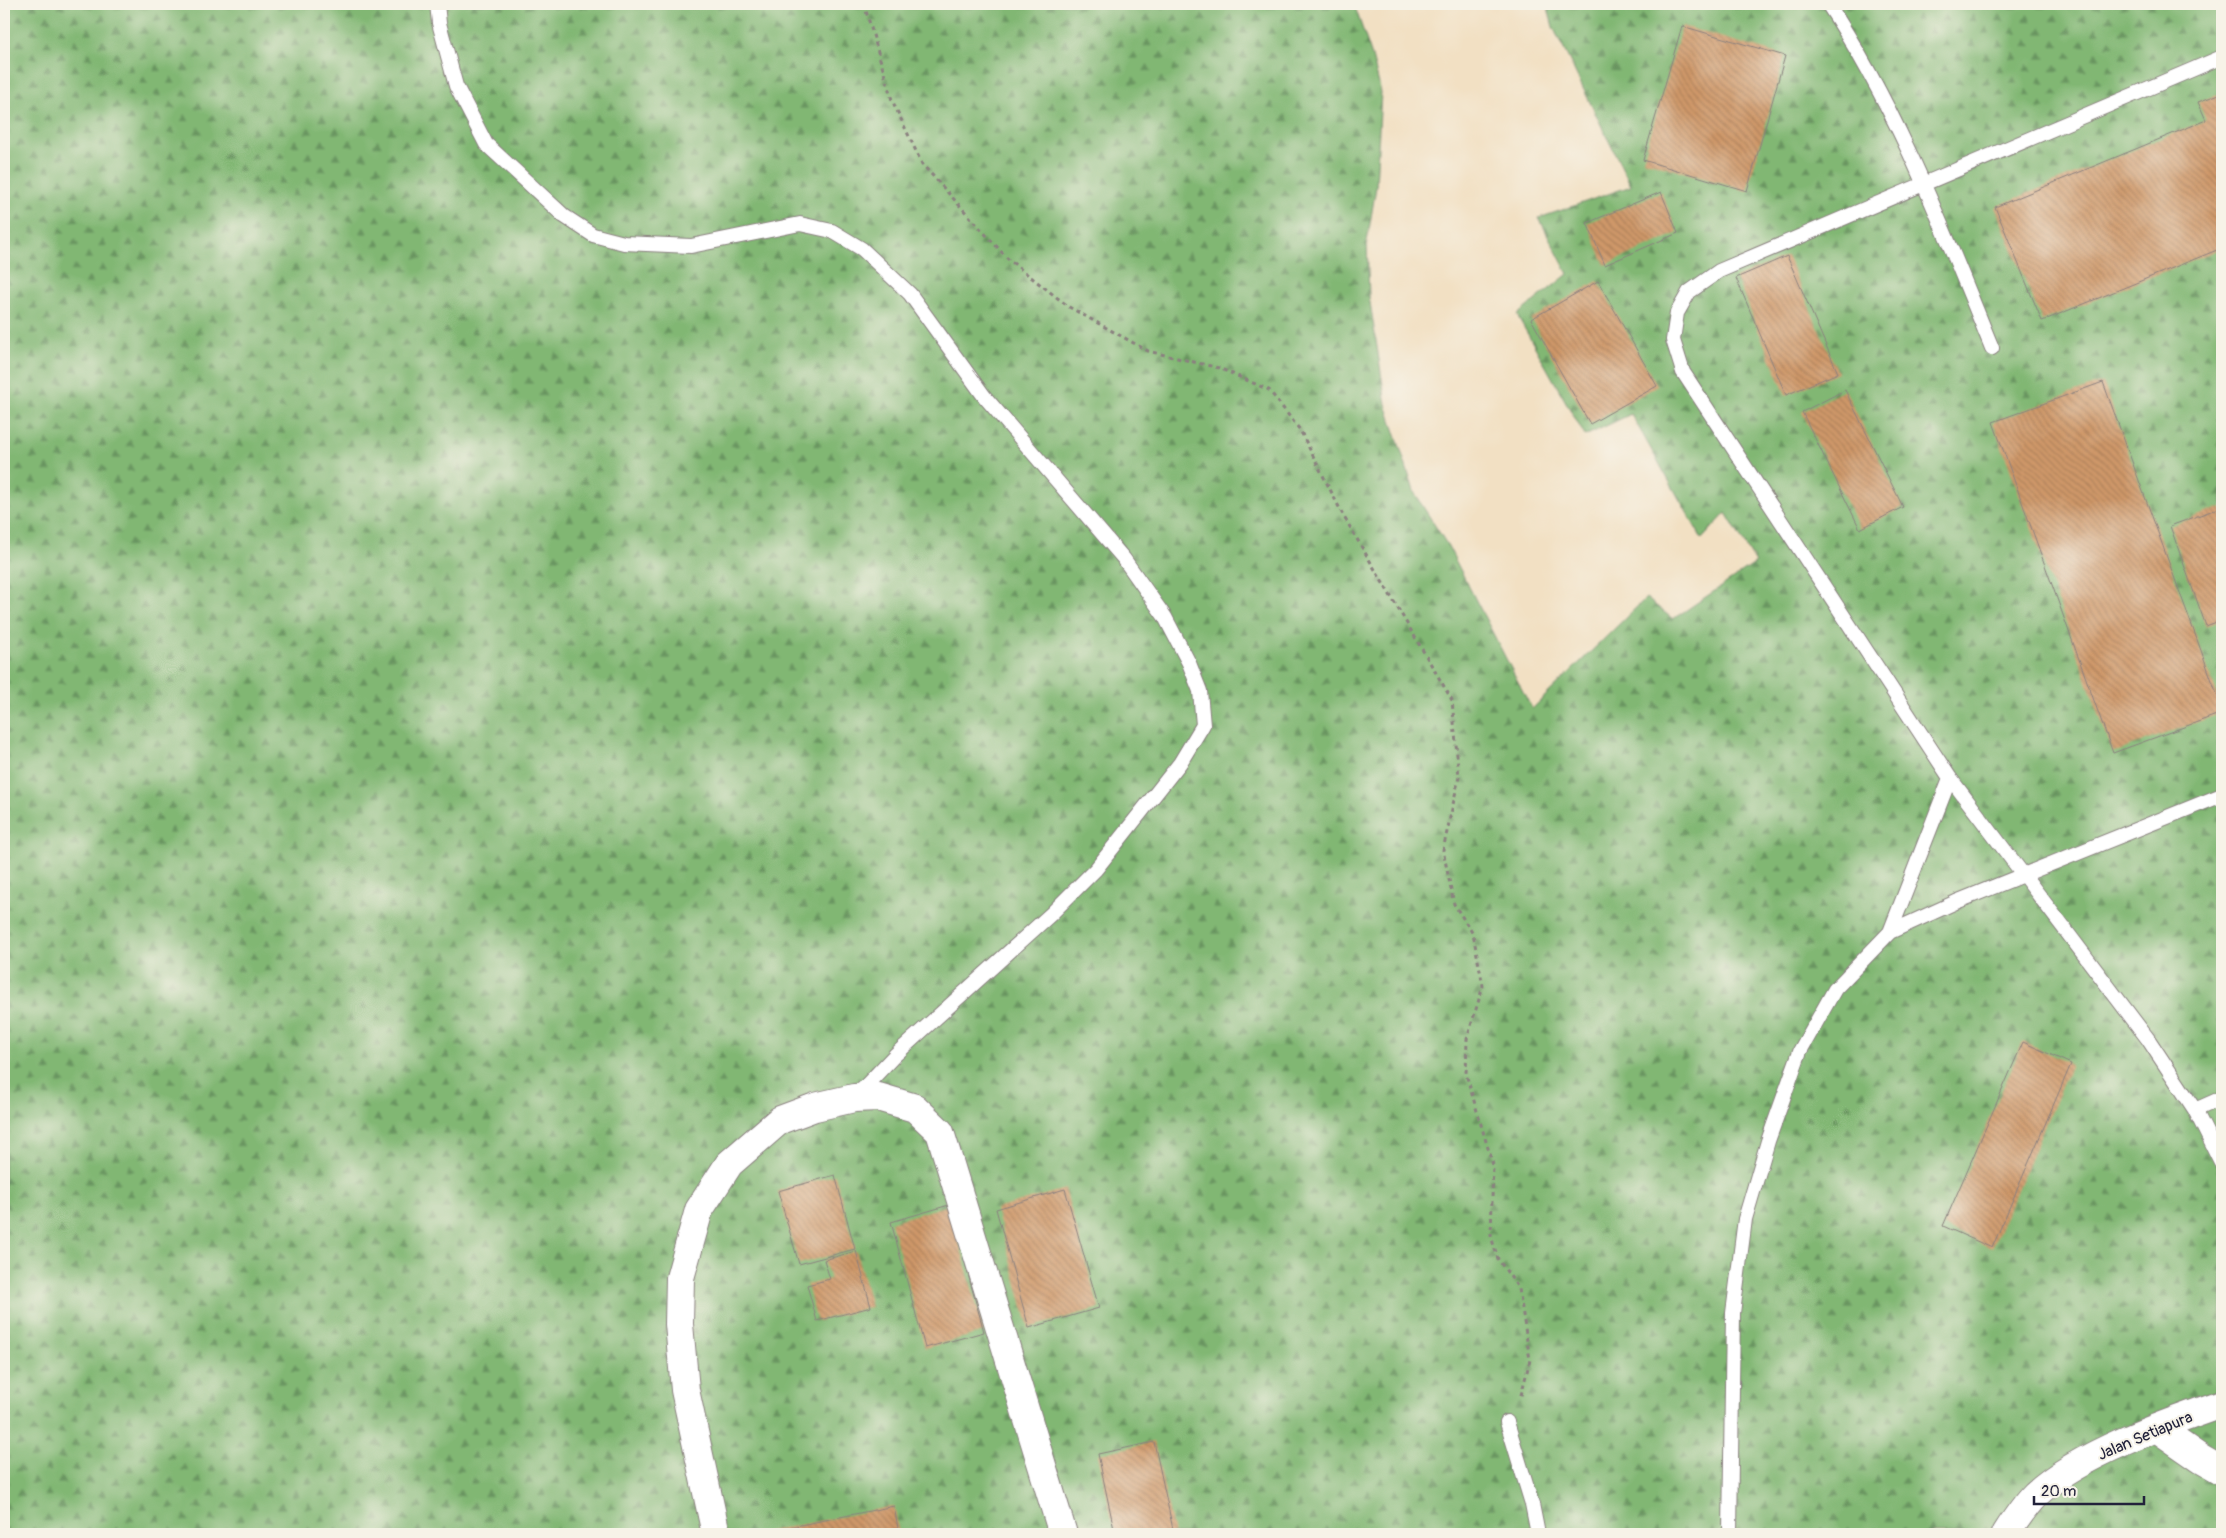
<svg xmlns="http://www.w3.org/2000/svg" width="2226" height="1538" font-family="Pangolin,sans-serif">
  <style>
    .forest { fill: url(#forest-firs); stroke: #526c57 }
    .building { fill: url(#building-back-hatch) }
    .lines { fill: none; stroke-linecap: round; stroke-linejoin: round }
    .service-casing { stroke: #8a817f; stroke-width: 16 }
    .minor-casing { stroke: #8a817f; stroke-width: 30 }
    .tertiary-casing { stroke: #8a817f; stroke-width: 30 }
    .path { stroke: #8a817f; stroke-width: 3; stroke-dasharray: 4 4; stroke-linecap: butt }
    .service { stroke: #fff; stroke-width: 14 }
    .minor { stroke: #fff; stroke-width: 28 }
    .tertiary { stroke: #fff; stroke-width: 28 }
    .labels { text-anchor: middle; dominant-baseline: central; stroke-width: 4; stroke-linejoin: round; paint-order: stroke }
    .street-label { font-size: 16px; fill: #22223b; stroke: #f7f3e8 }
  </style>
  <defs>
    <pattern id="forest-firs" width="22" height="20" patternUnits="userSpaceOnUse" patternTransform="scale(1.25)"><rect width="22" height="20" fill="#81b773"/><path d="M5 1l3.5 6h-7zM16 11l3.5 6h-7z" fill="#699460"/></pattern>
    <pattern id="building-back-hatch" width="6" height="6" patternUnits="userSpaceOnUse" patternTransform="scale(1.25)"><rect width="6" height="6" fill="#cf9869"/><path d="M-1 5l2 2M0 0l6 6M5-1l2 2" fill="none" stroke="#a87c58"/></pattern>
  </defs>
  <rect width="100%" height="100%" fill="#f7f3e8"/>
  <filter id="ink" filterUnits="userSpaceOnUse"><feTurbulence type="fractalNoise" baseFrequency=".02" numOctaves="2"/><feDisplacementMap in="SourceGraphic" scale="10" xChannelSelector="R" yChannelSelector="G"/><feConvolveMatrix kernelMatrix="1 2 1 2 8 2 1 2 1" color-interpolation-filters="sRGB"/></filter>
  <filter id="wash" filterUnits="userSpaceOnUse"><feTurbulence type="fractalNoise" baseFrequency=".0096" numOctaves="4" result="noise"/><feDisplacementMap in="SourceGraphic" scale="20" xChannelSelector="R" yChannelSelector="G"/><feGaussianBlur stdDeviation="1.12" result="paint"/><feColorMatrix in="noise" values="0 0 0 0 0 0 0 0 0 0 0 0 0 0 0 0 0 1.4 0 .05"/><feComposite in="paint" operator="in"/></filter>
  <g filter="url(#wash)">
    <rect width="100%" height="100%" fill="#f2e0c3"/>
    <path class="forest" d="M4 4H1354L1372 56 1381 92 1376 187 1367 242 1369 296 1386 404 1415 494 1448 546 1532 709 1646 598 1673 619 1756 563 1726 513 1702 539 1631 414 1585 436 1517 315 1568 274 1539 218 1631 186 1553 27 1547 4H2222V1534H4Z"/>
    <g id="blocks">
      <path class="building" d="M1682 26 1785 56 1747 191 1643 160Z
        M2222 93V248L2042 321 1995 207 2206 120 2198 102Z
        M1661 192 1678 233 1605 265 1587 223Z
        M1787 256 1838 373 1786 395 1736 278Z
        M1598 281 1657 386 1590 424 1531 319Z
        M2103 382 2222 708V713L2113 753 1993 422Z
        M1845 390 1903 507 1860 529 1802 412Z
        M2222 507V620L2206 626 2170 526Z
        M2023 1042 2071 1064 1992 1248 1943 1226Z
        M835 1175 855 1249 799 1264 778 1191Z
        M1065 1189 1099 1308 1029 1328 996 1209Z
        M949 1205 984 1332 925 1348 891 1222Z
        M856 1251 871 1307 817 1321 807 1285 830 1279 824 1260Z
        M1154 1442 1174 1534H1115L1098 1454Z
        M894 1506 899 1534H766V1532Z"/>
    </g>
  </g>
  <g filter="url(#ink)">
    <use href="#blocks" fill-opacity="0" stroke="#8a817f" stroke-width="1"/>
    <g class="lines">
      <g class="service-casing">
        <path id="service" d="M437 4 439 23 456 86 486 144 564 216 593 235 624 243 691 246 800 224 832 231 862 249 910 294 984 396 1124 559 1165 617 1189 663 1200 691 1203 725 1180 763 1096 869 1051 914 895 1055 855 1097
          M1828 4C1898 110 1944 231 1992 348
          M2222 57 1719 271 1689 292 1677 313 1673 340 1683 372 1950 778 2148 1039 2195 1110 2222 1164
          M1890 932 1950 778
          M2195 1110 2222 1098
          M1507 1422 1532 1504 1538 1534
          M1730 1534 1733 1313 1745 1219 1768 1141 1800 1051 1835 989 1890 932 1956 902 2222 795"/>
      </g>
      <g class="minor-casing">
        <path id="minor" d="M716 1534 685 1390 679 1324 680 1278 699 1210 729 1164 780 1120 815 1107 854 1098 878 1097 915 1108 940 1132 1063 1534"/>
      </g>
      <g class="tertiary-casing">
        <path id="tertiary" d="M2158 1429 2201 1459 2222 1471
          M2006 1534C2015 1520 2024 1506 2036 1494 2079 1454 2167 1423 2222 1404"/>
      </g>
      <path class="path" d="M864 4 892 100 922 164 1008 259 1069 307 1148 351 1219 368 1269 390 1300 430 1344 517 1452 700 1459 777 1443 850 1454 904 1473 934 1483 986 1467 1039 1466 1074 1493 1165 1491 1236 1498 1259 1519 1289 1530 1360 1520 1399"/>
      <use href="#service" class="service"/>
      <use href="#minor" class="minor"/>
      <use href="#tertiary" class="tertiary"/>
    </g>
  </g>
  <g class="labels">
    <g class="street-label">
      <text transform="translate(2145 1436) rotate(-23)">Jalan Setiapura</text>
    </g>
  </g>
  <rect width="2226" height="1538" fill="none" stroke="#f7f3e8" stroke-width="20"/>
  <path d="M2034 1496v8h110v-8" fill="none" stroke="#22223b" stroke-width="2.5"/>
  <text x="2041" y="1496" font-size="15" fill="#22223b" stroke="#f7f3e8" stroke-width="4" paint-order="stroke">20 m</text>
</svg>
